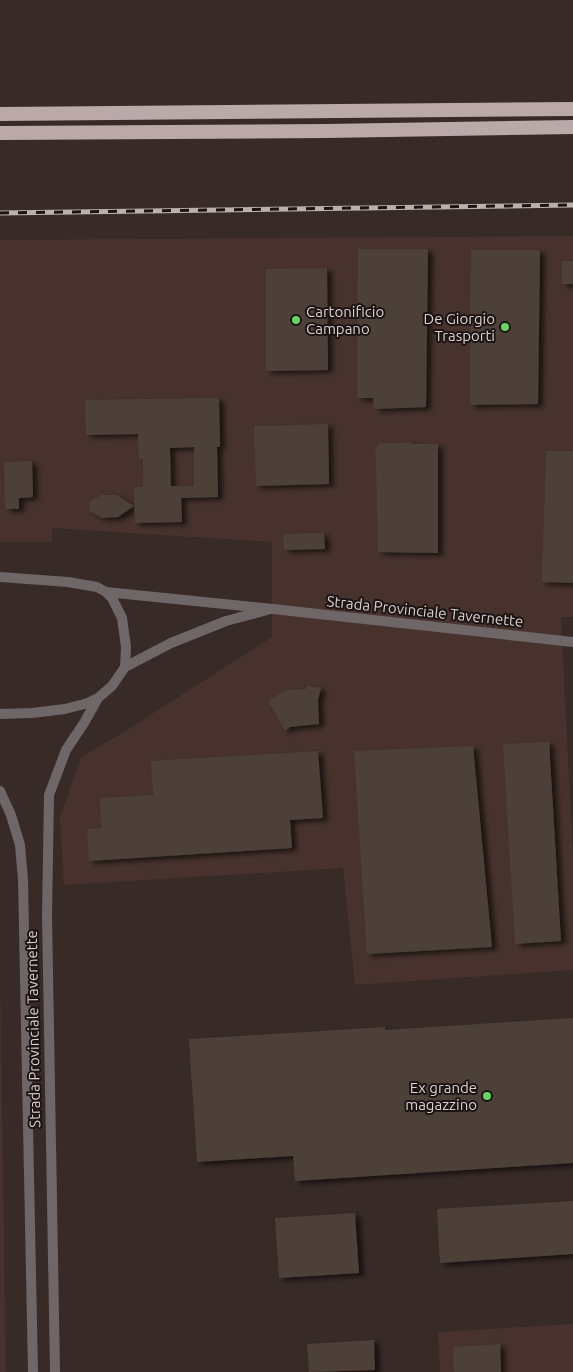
<svg xmlns="http://www.w3.org/2000/svg" width="573" height="1372" font-family="Ubuntu,sans-serif">
  <style>
    .built { fill: #47322d }
    .building { fill: #4d4038; fill-rule: evenodd; filter: url(#shadow) }
    .lines { fill: none; stroke-linecap: round; stroke-linejoin: round }
    .minor { stroke: #6e6667; stroke-width: 10 }
    .trunk { stroke: #bba9aa; stroke-width: 14 }
    .rail-casing { stroke: #bbb0ad; stroke-width: 5 }
    .rail { stroke: #1b1413; stroke-width: 3; stroke-dasharray: 9; stroke-linecap: butt }
    .poi-dot { fill: #6ad363; stroke: #1b1413; stroke-width: 2 }
    .labels { text-anchor: middle; dominant-baseline: central; stroke-width: 4; stroke-linejoin: round; paint-order: stroke }
    .poi-label { font-size: 15px; fill: #dcd2d0; stroke: #1b1413; text-anchor: end }
    .street-label { font-size: 15px; fill: #dcd2d0; stroke: #1b1413 }
  </style>
  <defs>
    <filter id="shadow"><feDropShadow dx="5" dy="3" stdDeviation="2.5" flood-color="#0009"/></filter>
  </defs>
  <rect width="100%" height="100%" fill="#382a26"/>
  <path class="built" d="M573 236V617H561L573 857V970L355 985 343 868 64 885 60 818 81 757 127 730 272 637V542L52 528V542H0V240Z
    M0 974 6 1372H0Z
    M573 1324V1372H440L438 1332Z"/>
  <path class="building" d="M358 249H428L426 407 374 409 373 398H357Z
    M471 250H540L538 404 470 405Z
    M562 261H573V284H562Z
    M327 268 328 370 266 371V269Z
    M219 398 220 447H217L218 497 181 498 182 522 135 523 134 487H143V459H139L138 434 86 435 85 400ZM194 447V486H171L170 448Z
    M328 424 329 484 256 486 254 426Z
    M410 442 412 444H438V553L378 552 376 463 375 454 376 448 379 443H401Z
    M546 451H573V583L542 582Z
    M32 461 33 497 19 498V509H5L4 462Z
    M101 495H117L134 506 118 517 102 518 90 511 89 502Z
    M324 533 325 549 284 550 283 534Z
    M307 686 321 688 318 700 319 724 290 727 285 731 268 701 286 690 306 689Z
    M549 742 561 941 515 944 503 744Z
    M473 746 492 947 367 954 354 751Z
    M318 751 323 818 290 820 292 848 89 861 87 829 101 828 100 798 153 795 151 761Z
    M573 1018V1163L295 1181 293 1156 197 1162 189 1039 385 1027V1030Z
    M573 1201V1254L440 1263 437 1209Z
    M355 1213 359 1273 279 1278 275 1218Z
    M374 1340 375 1370 309 1372 307 1344Z
    M500 1344 501 1372H454L453 1347Z"/>
  <g class="lines">
    <path class="minor" d="M0 577 68 582 97 587 106 592 112 598 122 618 126 647 125 667 112 686 98 698 88 703 65 709 32 713 0 714
      M106 592 273 609 573 642
      M125 667 171 643 226 621 267 610
      M0 791 11 815 20 845 23 880 33 1372
      M55 1372 47 915 49 795 66 750 84 723 98 698"/>
    <path class="trunk" d="M0 114 573 109
      M0 133 326 131 573 127"/>
    <g class="rail-casing">
      <path id="rail" d="M0 213 573 205"/>
    </g>
    <use href="#rail" class="rail"/>
  </g>
  <g class="poi-dot">
    <circle cx="296" cy="320" r="5"/>
    <circle cx="505" cy="327" r="5"/>
    <circle cx="487" cy="1096" r="5"/>
  </g>
  <g class="labels">
    <g class="poi-label">
      <text x="306" y="311" text-anchor="start">Cartonificio<tspan x="306" dy="17">Campano</tspan></text>
      <text x="495" y="318">De Giorgio<tspan x="495" dy="17">Trasporti</tspan></text>
      <text x="477" y="1087">Ex grande<tspan x="477" dy="17">magazzino</tspan></text>
    </g>
    <g class="street-label">
      <text transform="translate(425 611) rotate(6)">Strada Provinciale Tavernette</text>
      <text transform="translate(33 1029) rotate(-91)">Strada Provinciale Tavernette</text>
    </g>
  </g>
</svg>
